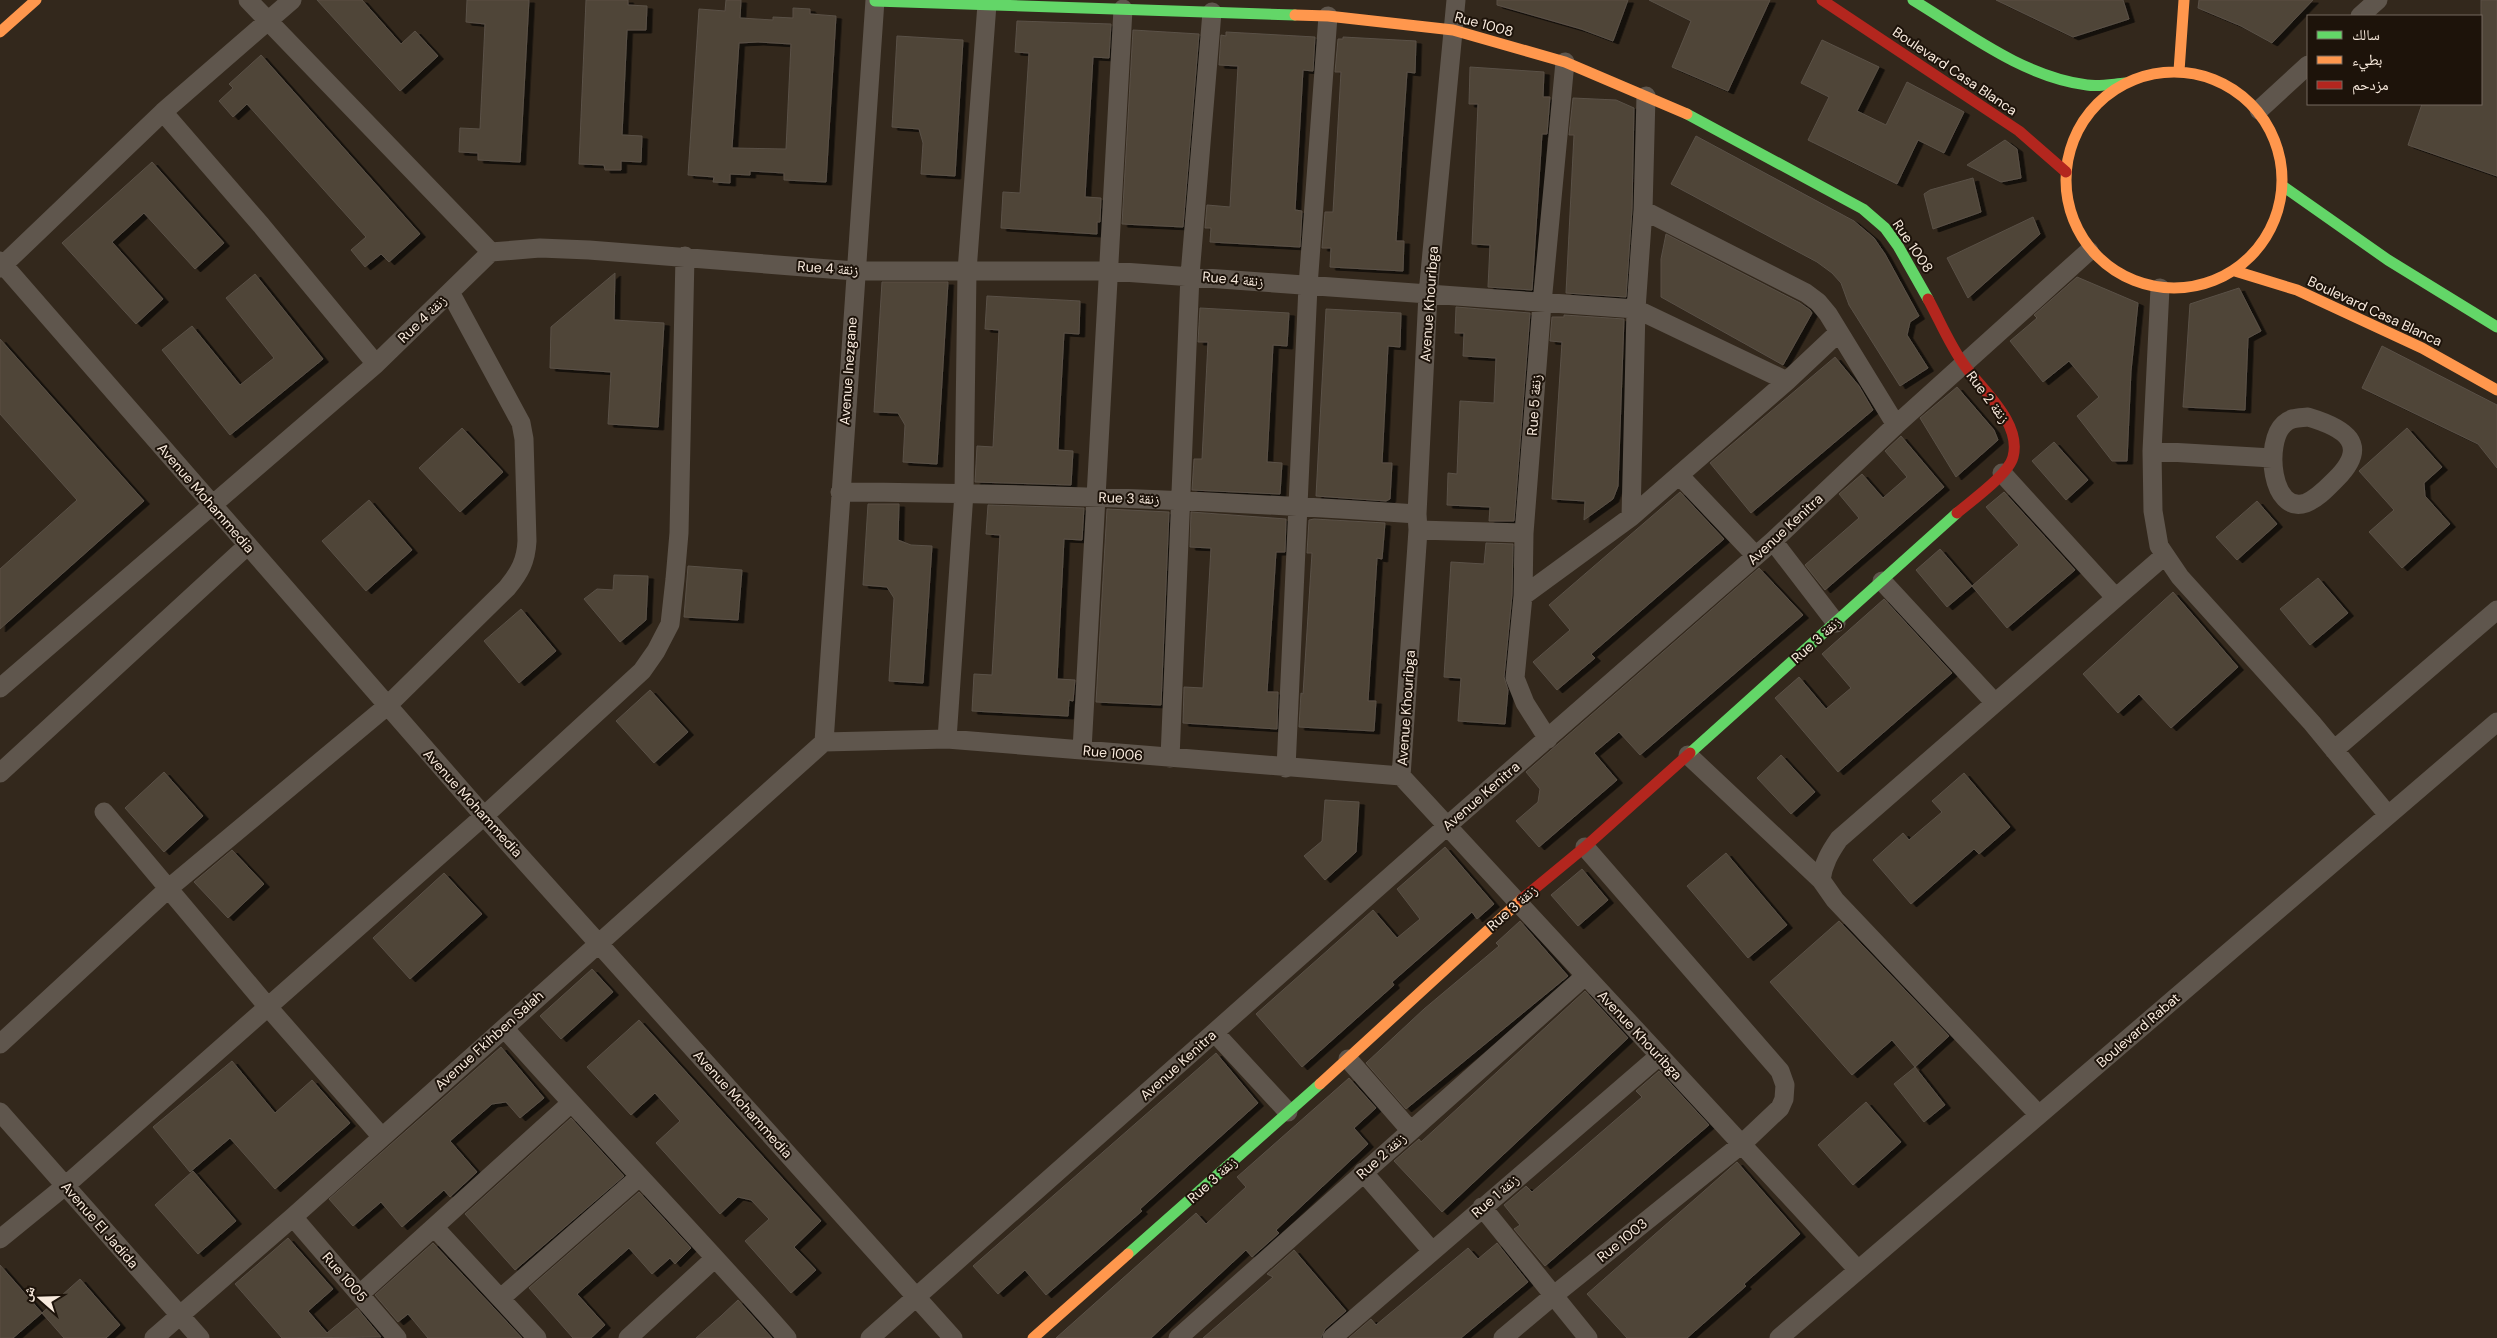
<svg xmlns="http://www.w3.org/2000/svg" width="2497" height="1338" font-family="'DM Sans','Noto Naskh Arabic',sans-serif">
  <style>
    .building { fill: #4f4437; stroke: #5a5147; fill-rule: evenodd; filter: url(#shadow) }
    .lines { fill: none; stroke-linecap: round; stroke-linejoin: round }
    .street { stroke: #5f564d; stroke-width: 19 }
    .fast { stroke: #63d668; stroke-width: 11 }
    .slow { stroke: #ff974d; stroke-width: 11 }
    .jam { stroke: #b3261e; stroke-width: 11 }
    .labels { text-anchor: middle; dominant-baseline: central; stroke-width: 4; stroke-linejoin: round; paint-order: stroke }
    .street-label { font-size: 14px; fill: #f8eadd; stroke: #1d130a }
  </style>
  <defs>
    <filter id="shadow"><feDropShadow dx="5.5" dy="3" stdDeviation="0" flood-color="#0009"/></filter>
  </defs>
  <rect width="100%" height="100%" fill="#33281c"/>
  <path class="building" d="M317 0H362L401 44 415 31 438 56 400 91Z
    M467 0H529L520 162 478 160V153L459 152 460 128 480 129 485 24 466 22Z
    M586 0H628V5L647 6 646 30H627L622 135 642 136 641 162 621 161V170H605L604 165 579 164Z
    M726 0H741L740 18 773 20V17L793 18V8L810 9V14L836 16 826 182 784 180V173L750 171V175L730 174V183L713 182 714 177 688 175 699 9 725 11ZM758 42 791 44 786 149 732 148 739 43Z
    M1497 0H1628L1613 41 1581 29 1497 5Z
    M1649 0H1770L1728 91 1672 67 1691 21Z
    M1996 0H2123L2129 19 2073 37Z
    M2199 0H2313L2272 43 2241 26 2198 8Z
    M2481 0H2497V176L2408 145 2422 104H2481Z
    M1017 21 1111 24 1109 58 1093 57 1085 197 1101 198 1100 222H1097V234L1001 228 1003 192 1020 193 1029 53 1015 52Z
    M1133 30 1199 34 1183 227 1122 224Z
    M1226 32 1315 37 1313 71 1303 70 1295 210 1302 211 1300 247 1210 242 1211 228H1205L1207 205 1230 207 1238 66 1219 65 1221 35 1226 36Z
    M897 36 963 40 955 176 921 174 923 143 919 129 892 127Z
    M1343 37 1416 41 1415 73 1407 72 1402 145 1396 241H1404L1403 271 1330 267 1331 248H1322L1325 212H1333L1341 72H1335L1338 39H1343Z
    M1822 40 1879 67 1857 111 1886 125 1907 82 1964 112 1944 153 1918 140 1897 184 1808 140 1829 97 1801 83Z
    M261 55 420 234 389 262 381 254 365 267 351 250 366 237 247 104 233 117 219 101 233 88 229 84Z
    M1470 67 1544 72 1543 97H1550L1547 134H1542L1532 290 1488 287 1490 245 1472 244 1478 104H1469Z
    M1573 98 1616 100 1634 108 1632 209 1626 297 1566 293 1573 154 1574 135H1569Z
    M1696 136 1854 221 1874 238 1885 254 1919 316 1910 322 1907 335 1928 368 1900 386 1849 305 1841 283 1832 273 1817 262 1671 184Z
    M2005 140 2017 149 2021 178 2001 182 1967 165Z
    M152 162 224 243 195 269 144 213 112 242 163 299 136 324 62 243Z
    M1973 178 1981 212 1933 229 1924 194 1930 190Z
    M2033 217 2040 234 1968 298 1947 258Z
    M1666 234 1800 303 1810 310 1812 313 1783 365 1661 297V259Z
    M615 273 614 320 664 323 658 427 608 424 611 372 550 368 551 327Z
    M255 274 323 359 230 435 162 350 192 326 240 385 274 358 226 298Z
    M2077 277 2138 303 2131 371 2127 461H2112L2077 416 2099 397 2069 361 2043 382 2010 341 2037 318 2034 315Z
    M882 282H948L937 464 903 462 905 425 898 413 874 412Z
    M2239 288 2261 331 2248 338 2245 410 2183 407 2190 304Z
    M987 296 1080 301 1079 334 1064 333 1060 406 1058 450 1073 451 1071 485 975 482 977 446 993 447 999 330 985 329Z
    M1456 307 1530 313 1514 521H1489L1490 507 1447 505 1448 473 1457 474 1460 401 1494 403 1495 381 1496 358 1463 356 1464 333H1455Z
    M1200 308 1289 313 1287 346 1273 345 1267 462 1282 463 1280 494 1192 490 1194 459H1202L1208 342H1198Z
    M1326 309 1401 313 1400 347 1388 346 1382 463H1392L1390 499 1386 501 1316 496Z
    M1564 315 1624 319 1618 486 1613 499 1584 520 1585 501 1552 499 1562 342 1550 341 1552 317H1564Z
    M0 339 144 501 0 629V569L77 500 0 414Z
    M2382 346 2497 405V468L2478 444 2362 388Z
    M1835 357 1859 386 1873 410 1751 513 1710 463Z
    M1957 387 1994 430 1998 440 1956 477 1920 418Z
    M462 428 503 472 460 512 419 468Z
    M2407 428 2442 467 2424 483 2425 496 2450 524 2402 568 2369 532 2394 510 2359 471Z
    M1901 436 1944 487 1825 590 1805 565 1859 518 1839 494 1862 474 1883 498 1907 477 1885 451Z
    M2054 442 2088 480 2066 500 2032 461Z
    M1680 492 1724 539 1591 654 1595 658 1557 690 1533 662 1570 630 1549 605Z
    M2004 492 2075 570 2007 628 1972 586 2019 545 1986 507Z
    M369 500 412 550 366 591 322 541Z
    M2257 501 2277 524 2237 560 2216 537Z
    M868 504H899L898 540 911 545 932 546 923 683 889 681 894 598 887 587 863 585Z
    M988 505 1084 508 1082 540 1064 539 1057 679 1075 680 1073 701 1069 700 1068 716 972 711 974 674 992 675 1000 535 986 534Z
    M1107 509 1169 512 1161 705 1096 702Z
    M1191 512 1286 519 1285 552H1276L1267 692H1278L1277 729 1183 723 1184 687 1203 688 1211 548 1190 547Z
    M1314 519 1385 523 1382 559 1377 558 1368 701H1376L1374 731 1299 727 1301 693 1303 694 1312 553H1307L1309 520Z
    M1486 543 1513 544 1512 595 1504 677 1508 690 1505 724 1458 721 1461 678 1444 677 1451 562 1484 564Z
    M1940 549 1972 586 1947 607 1916 570Z
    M688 566 742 570 738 620 684 617Z
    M1759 568 1803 615 1640 755 1619 732 1594 753 1617 780 1539 847 1516 821 1538 802 1540 789 1526 772Z
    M614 575 648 576 646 620 620 642 584 599 597 589 613 590Z
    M2318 578 2348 613 2310 645 2280 609Z
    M2173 592 2238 667 2171 728 2139 694 2118 713 2083 674Z
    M1884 599 1952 673 1838 772 1775 698 1799 677 1826 709 1851 688 1822 654Z
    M521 609 556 651 519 683 484 641Z
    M650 690 688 732 654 763 616 721Z
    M1781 755 1815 792 1791 814 1757 778Z
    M164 772 203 816 164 852 125 808Z
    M1964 773 2010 827 1979 854 1974 849 1911 904 1873 860 1903 833 1909 840 1942 812 1932 801Z
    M1325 800 1359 802 1356 852 1325 880 1304 856 1322 841Z
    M1445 847 1494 904 1477 919 1472 912 1392 982 1394 985 1302 1067 1256 1014 1373 910 1397 938 1420 919 1397 889Z
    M232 850 264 884 228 918 194 882Z
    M1726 853 1787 925 1748 958 1687 886Z
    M1582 869 1608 900 1578 926 1551 895Z
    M444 873 482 914 410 979 373 938Z
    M1520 921 1568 976 1406 1109 1366 1063 1424 1009 1499 946 1496 943Z
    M1839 921 1949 1036 1915 1067 1892 1040 1852 1075 1770 982Z
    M592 969 613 992 561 1039 540 1016Z
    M1585 991 1628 1038 1442 1212 1394 1161 1419 1139 1421 1142Z
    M639 1020 821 1221 794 1247 816 1270 791 1293 745 1241 769 1219 751 1200 738 1197 720 1214 656 1143 680 1121 655 1093 631 1115 587 1067Z
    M501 1047 544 1098 520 1118 506 1102 492 1104 450 1141 477 1172 450 1197 444 1190 402 1227 381 1202 353 1226 329 1199Z
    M1216 1053 1258 1103 1140 1209 1142 1211 1046 1295 1025 1270 998 1294 973 1266Z
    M232 1061 275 1113 312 1080 350 1123 275 1189 230 1138 190 1172 153 1127Z
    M1915 1067 1945 1105 1924 1122 1894 1084Z
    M1659 1071 1709 1125 1545 1266 1514 1229 1520 1225 1504 1205 1526 1186 1532 1192 1568 1161 1642 1097 1636 1091Z
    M1349 1078 1376 1108 1354 1128 1368 1144 1276 1230 1279 1233 1252 1257 1246 1250 1151 1338H1056L1196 1213 1206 1224 1246 1187 1237 1177Z
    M1866 1102 1901 1142 1853 1185 1818 1145Z
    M571 1118 624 1176 515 1270 465 1214Z
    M1737 1162 1800 1234 1744 1284 1746 1286 1687 1338H1627L1587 1294Z
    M193 1171 236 1221 198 1254 155 1205Z
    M639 1192 691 1248 675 1264 670 1258 652 1274 629 1248 577 1294 605 1325 591 1338H573L529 1288Z
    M288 1238 333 1289 308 1311 327 1333 357 1308 381 1337 282 1338 235 1284Z
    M433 1243 522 1338H428L408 1314 398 1322 375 1295Z
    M1497 1243 1528 1282 1461 1338H1349L1371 1319 1376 1325 1468 1248 1478 1259Z
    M1294 1250 1346 1311 1325 1329 1321 1338H1203L1273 1277 1267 1274Z
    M0 1265 42 1313 13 1338H0Z
    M80 1279 120 1325 106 1338H64L42 1313Z
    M738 1300 772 1338H696L721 1316Z"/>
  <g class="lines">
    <path class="street" d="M248 0 491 252
      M1456 0 1428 294 1417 514 1418 530 1401 776 1858 1270
      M2360 16 2378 0
      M2259 110 2308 65
      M163 112 261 225 376 364
      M1643 210 1806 293 1818 302 1828 314 1896 425
      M0 261 484 816 953 1338
      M0 268 163 112 292 0
      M2160 288 2152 451 2153 511 2159 546 2180 577 2312 723 2388 815
      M2308 417C2345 428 2371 444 2336 479 2327 488 2318 498 2306 503 2271 515 2264 442 2284 424 2291 417 2299 418 2308 417Z
      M2152 451 2272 458
      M2002 473 2115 597
      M1679 475 1756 556
      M840 492C1033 493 1225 501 1417 514
      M1631 517 1636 309 1643 210 1646 96
      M1418 530 1524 533
      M1773 541 1836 623
      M1882 581 1995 703
      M1523 596 1631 517 1787 381 1838 333
      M0 688 376 364 491 252 540 248 589 250 855 271H1109L1636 309 1787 381
      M947 739 964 493 967 271 987 4
      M1548 739 1525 703 1515 678 1523 596 1524 533 1542 303 1565 62
      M824 742 875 0
      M824 742 947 739 1401 776
      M1082 750 1123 9
      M2334 750 2497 610
      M1688 755 1821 880
      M1170 758 1190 275 1212 12
      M1286 768 1308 286 1328 16
      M0 773 247 546
      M104 812 268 1007 381 1136
      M504 1028C597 1133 695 1233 787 1338
      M1215 1033 1288 1112
      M0 1044 169 888 387 706 507 588C520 572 526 561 527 541L524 439 521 423 450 292
      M1348 1059 1410 1130
      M0 1112 200 1338
      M2039 1115 1835 900 1821 880C1823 864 1830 852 1839 839L2164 556
      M1363 1172 1432 1251
      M1482 1207 1588 1338
      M293 1217 397 1338
      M435 1228 537 1338
      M0 1239 65 1186 484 816 642 671 656 651 670 624 675 579 679 533 685 256
      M360 1294 571 1103
      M501 1298 639 1177
      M154 1338 293 1217 824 742
      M628 1338 714 1259
      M870 1338 1447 826 1773 541 1896 425 2089 251
      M1178 1338 1585 976
      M1332 1338 1659 1056
      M1503 1338 1553 1296 1743 1143 1780 1108 1784 1099 1785 1085 1780 1071 1585 847
      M1779 1338 2497 722"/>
    <path class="fast" d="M1913 0C1966 32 2023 77 2087 85 2099 87 2113 84 2125 83
      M875 1 1295 15
      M1687 114 1863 209 1885 228 1898 246 1928 299
      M2284 187 2388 260 2497 327
      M1690 753 1957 513
      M1128 1254 1320 1084"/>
    <path class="slow" d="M1295 15 1328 16 1453 30 1565 62 1687 114
      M0 32 36 0
      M2179 71 2184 0
      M2066 180a108 108 0 1 1 216 0a108 108 0 1 1-216 0Z
      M2235 271 2297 290 2422 348 2497 390
      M1320 1084 1522 899
      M1033 1338 1128 1254"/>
    <path class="jam" d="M1822 0 2019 131 2066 172
      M1928 299C1940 321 1950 346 1965 366 1983 391 2022 423 2013 457 2009 474 1971 501 1957 513
      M1522 899 1585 847 1690 753"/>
  </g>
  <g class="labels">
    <g class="street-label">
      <text transform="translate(1484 24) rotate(15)">Rue 1008</text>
      <text transform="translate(1955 71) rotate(34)">Boulevard Casa Blanca</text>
      <text transform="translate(1913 246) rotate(56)">Rue 1008</text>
      <text transform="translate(828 268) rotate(4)">Rue 4 زنقة</text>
      <text transform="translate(1233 279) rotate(5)">Rue 4 زنقة</text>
      <text transform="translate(1429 304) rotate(-86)">Avenue Khouribga</text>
      <text transform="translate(2375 311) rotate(25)">Boulevard Casa Blanca</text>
      <text transform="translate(422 319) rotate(-44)">Rue 4 زنقة</text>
      <text transform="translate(848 371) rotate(-86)">Avenue Inezgane</text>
      <text transform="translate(1988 397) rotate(53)">Rue 2 زنقة</text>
      <text transform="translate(1534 405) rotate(-86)">Rue 5 زنقة</text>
      <text transform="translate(206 498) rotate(49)">Avenue Mohammedia</text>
      <text transform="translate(1129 498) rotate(2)">Rue 3 زنقة</text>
      <text transform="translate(1785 529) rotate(-43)">Avenue Kenitra</text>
      <text transform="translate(1816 640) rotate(-42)">Rue 3 زنقة</text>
      <text transform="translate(1406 708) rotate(-86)">Avenue Khouribga</text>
      <text transform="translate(1113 753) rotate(5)">Rue 1006</text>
      <text transform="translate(1481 796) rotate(-41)">Avenue Kenitra</text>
      <text transform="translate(473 803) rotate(48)">Avenue Mohammedia</text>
      <text transform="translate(1512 908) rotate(-41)">Rue 3 زنقة</text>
      <text transform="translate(2138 1030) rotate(-41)">Boulevard Rabat</text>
      <text transform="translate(1640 1035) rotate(47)">Avenue Khouribga</text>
      <text transform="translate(489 1040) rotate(-42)">Avenue Fkihben Salah</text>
      <text transform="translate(1178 1065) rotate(-42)">Avenue Kenitra</text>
      <text transform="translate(743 1104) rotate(48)">Avenue Mohammedia</text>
      <text transform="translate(1381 1156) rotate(-42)">Rue 2 زنقة</text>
      <text transform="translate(1212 1180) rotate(-42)">Rue 3 زنقة</text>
      <text transform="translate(1495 1196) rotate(-41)">Rue 1 زنقة</text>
      <text transform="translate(100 1225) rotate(49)">Avenue El Jadida</text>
      <text transform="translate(1622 1240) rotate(-39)">Rue 1003</text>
      <text transform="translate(345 1277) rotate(49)">Rue 1005</text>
    </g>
  </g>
  <rect x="2307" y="15" width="175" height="90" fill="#1d130a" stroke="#75695e"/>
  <rect x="2317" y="31" width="25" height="8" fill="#63d668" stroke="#75695e"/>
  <text x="2352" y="40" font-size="15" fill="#f8eadd">سالك</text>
  <rect x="2317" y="56" width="25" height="8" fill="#ff974d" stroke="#75695e"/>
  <text x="2352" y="65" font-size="15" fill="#f8eadd">بطيء</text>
  <rect x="2317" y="81" width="25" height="8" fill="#b3261e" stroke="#75695e"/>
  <text x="2352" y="90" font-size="15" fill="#f8eadd">مزدحم</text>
  <g transform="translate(40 1298) rotate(290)" stroke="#1d130a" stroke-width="4" paint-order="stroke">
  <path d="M0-4L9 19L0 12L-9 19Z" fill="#f8eadd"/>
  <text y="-8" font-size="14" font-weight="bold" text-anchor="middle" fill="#f8eadd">ش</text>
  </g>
</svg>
